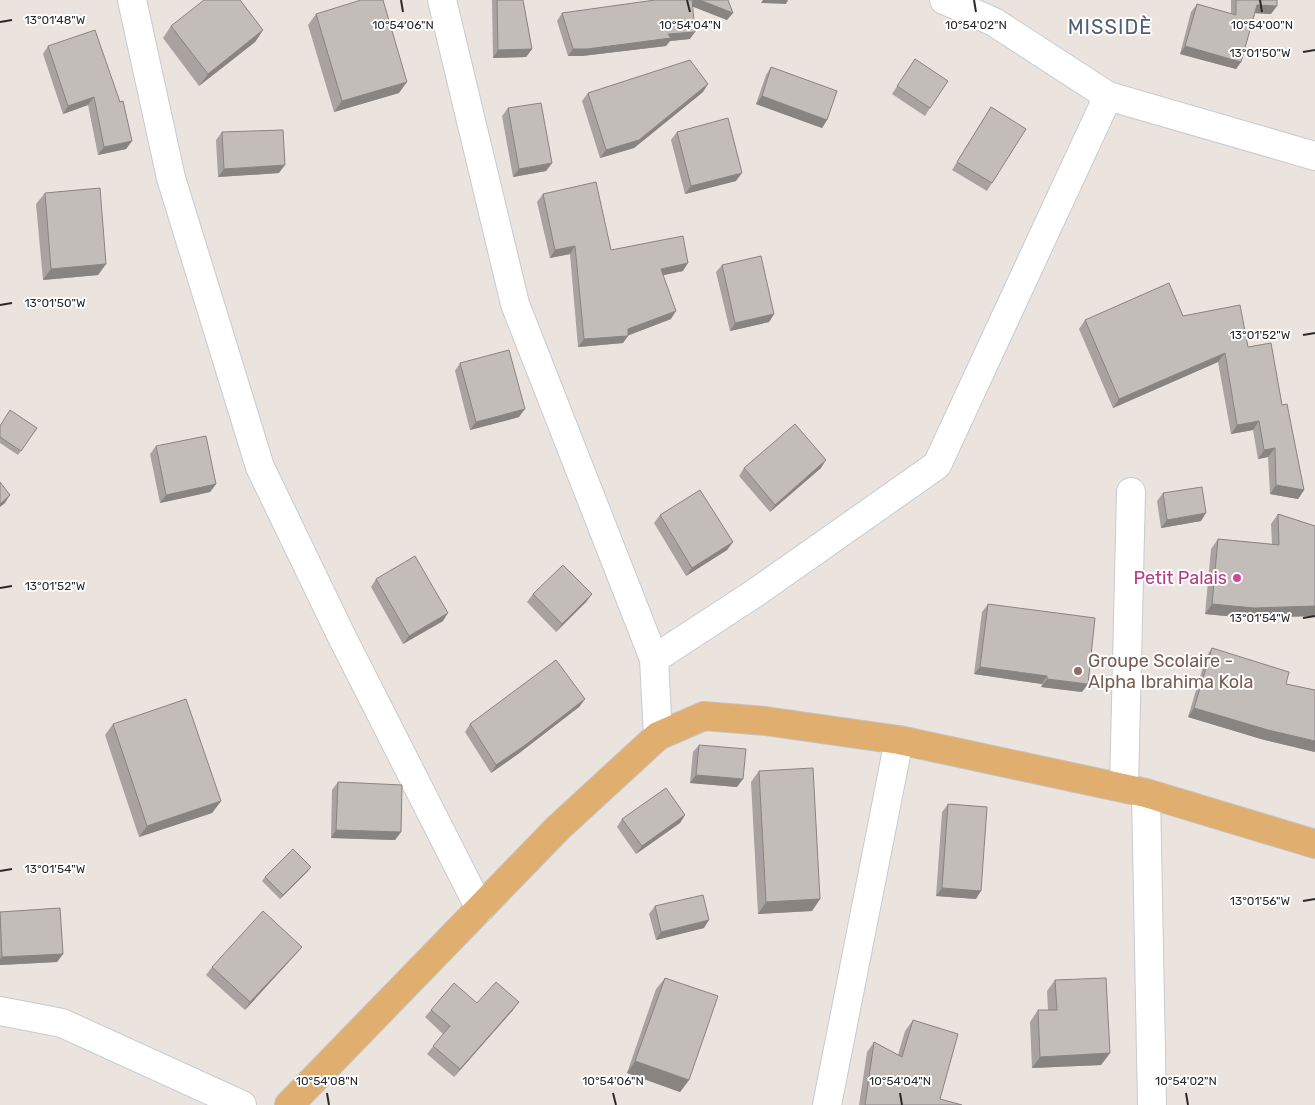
<svg xmlns="http://www.w3.org/2000/svg" width="1315" height="1105" font-family="Rubik,sans-serif">
  <style>
    .lines { fill: none; stroke-linecap: round; stroke-linejoin: round }
    .minor-casing { stroke: #c6cbd2; stroke-width: 30 }
    .primary-casing { stroke: #c3c3c3; stroke-width: 30 }
    .minor { stroke: #fff; stroke-width: 28 }
    .primary { stroke: #e0ae6e; stroke-width: 28 }
    .wall { fill: #a8a3a0 }
    .shaded-wall { fill: #888482 }
    .building { fill: #c3bdba; stroke: #888482 }
    .ticks { fill: none; stroke: #2a2a2a; stroke-width: 2 }
    .hotel-dot { fill: #d1479c; stroke: #fff; stroke-width: 2 }
    .education-dot { fill: #8d6e63; stroke: #fff; stroke-width: 2 }
    .labels { text-anchor: middle; dominant-baseline: central; stroke-width: 4; stroke-linejoin: round; paint-order: stroke }
    .hotel-label { font-size: 18px; fill: #b23c85; stroke: #fff; text-anchor: end }
    .education-label { font-size: 18px; fill: #785e54; stroke: #fff; text-anchor: start }
    .quarter-label { font-size: 20px; letter-spacing: 1px; fill: #505f76; stroke: #fff }
    .ticks-label { font-size: 12px; text-anchor: middle; fill: #2a2a2a; stroke: #fff; stroke-width: 4; stroke-linejoin: round; paint-order: stroke }
  </style>
  <rect width="100%" height="100%" fill="#ebe3de"/>
  <g class="lines">
    <g class="minor-casing">
      <path id="minor" d="M132 0 171 178 260 467 341 635 480 909
        M442 0 515 304 654 659 658 736
        M944 0 994 22 1108 96
        M654 659 755 593 937 465 1108 96 1315 156
        M1124 788 1131 492
        M1146 793 1152 1105
        M0 1011 62 1023 242 1105
        M827 1105 899 740"/>
    </g>
    <g class="primary-casing">
      <path id="primary" d="M289 1105 558 828 658 736 704 716 765 721 899 740 1146 793 1315 844"/>
    </g>
    <use href="#minor" class="minor"/>
    <use href="#primary" class="primary"/>
  </g>
  <path class="wall" d="M492 0H523L532 49 526 57 493 58Z
    M728 0 733 13 727 20 692 6 690 39 670 41 666 46 582 56H568L557 21 562 13Z
    M1231 0H1277L1271 14 1255 13 1241 62 1236 69 1180 54 1191 12 1197 4 1231 14Z
    M316 14 399 93 334 112 308 25Z
    M171 26 263 30 255 42 199 86 163 38Z
    M48 46 120 102 132 141 126 149 98 155 88 105 63 114 43 54Z
    M915 59 930 108 925 116 892 94Z
    M771 67 827 120 822 128 756 104 766 75Z
    M703 92 634 148 600 158 582 101 588 93Z
    M991 107 992 183 987 191 952 170Z
    M508 108 552 163 546 171 513 177 502 116Z
    M222 132 279 173 218 177 216 140Z
    M677 132 736 181 685 194 671 140Z
    M45 193 106 264 98 275 43 280 36 204Z
    M543 194 611 250 683 271 663 275 671 319 628 335 623 343 578 347 570 254 550 258 537 202Z
    M722 265 774 314 769 322 730 331 716 272Z
    M1183 316 1248 347 1282 405 1304 490 1298 499 1270 494 1268 457 1258 459 1253 430 1231 434 1218 362 1113 408 1079 329 1085 320Z
    M460 363 519 417 470 430 455 371Z
    M0 426 37 428 18 455 0 443Z
    M156 446 216 484 210 492 160 503 150 454Z
    M744 468H821L770 512 739 476Z
    M1163 493 1201 521 1161 528 1157 501Z
    M1278 514 1315 526V614L1314 616 1247 618 1205 614 1211 549 1218 539 1272 544 1271 524Z
    M660 515 733 542 727 550 686 576 654 523Z
    M376 579 443 621 403 644 371 587Z
    M533 594H592L586 602 556 632 527 602Z
    M988 604 1082 692 1041 687 1042 684 974 674 982 612Z
    M1212 648 1286 684 1315 690V752L1261 739 1188 717 1206 657Z
    M585 699 579 707 518 754 491 773 465 732 470 724Z
    M113 724 221 801 212 813 139 837 105 735Z
    M699 745 737 787 690 783 693 752Z
    M759 771 820 899 812 911 758 914 751 782Z
    M338 782 401 832 395 840 331 838 332 790Z
    M948 804 976 899 936 896 942 812Z
    M685 815 680 823 636 854 617 827 622 819Z
    M308 871 280 899 262 881 265 877Z
    M655 906 704 928 656 940 649 914Z
    M0 912 63 954 57 962 0 965Z
    M302 947 296 954 245 1010 206 975 212 967Z
    M665 978 689 1080 680 1092 627 1073 656 989Z
    M1055 980 1110 1053 1101 1065 1032 1068 1030 1022 1038 1010H1048L1047 991Z
    M477 1003 513 1010 454 1077 427 1054 443 1034 425 1017 431 1010Z
    M913 1020 940 1099 962 1105H859L867 1052 874 1042 898 1055 905 1031Z"/>
  <path class="shaded-wall" d="M689 0H700L733 13 727 20 686 4Z
    M763 0H788L786 4 761 3Z
    M1257 5 1277 6 1271 14 1251 13Z
    M263 30 255 42 199 86 208 74Z
    M695 32 690 39 670 41 666 46 582 56H568L573 49 668 34Z
    M1185 46 1241 62 1236 69 1180 54Z
    M532 49 526 57 493 58 498 50Z
    M407 82 399 93 334 112 342 101Z
    M708 84 703 92 634 148 600 158 606 150Z
    M762 96 827 120 822 128 756 104Z
    M94 97 88 105 63 114 68 106Z
    M132 141 126 149 98 155 104 147Z
    M552 163 546 171 513 177 519 169Z
    M285 165 279 173 218 177 224 169Z
    M742 173 736 181 685 194 691 186Z
    M575 246 570 254 550 258 555 250Z
    M688 263 683 271 655 277 661 269Z
    M106 264 98 275 43 280 51 269Z
    M676 311 671 319 627 336H628L623 343 578 347 584 339 628 329Z
    M774 314 769 322 730 331 735 323Z
    M1225 353 1218 362 1113 408 1119 399Z
    M525 409 519 417 470 430 476 422Z
    M1259 421 1253 430 1231 434 1237 425Z
    M1275 448 1268 457 1258 459 1264 450Z
    M826 460 821 468 770 512 775 505Z
    M216 484 210 492 160 503 166 495Z
    M1276 485 1304 490 1298 499 1270 494Z
    M10 495 5 503 0 507V504Z
    M1206 513 1201 521 1161 528 1167 520Z
    M733 542 727 550 686 576 692 568Z
    M592 594 586 602 556 632 562 624Z
    M1212 604 1315 606V614L1314 616 1247 618 1205 614Z
    M448 613 443 621 403 644 409 636Z
    M980 667 1047 676 1042 684 974 674Z
    M1047 679 1088 684 1082 692 1041 687Z
    M585 699 579 707 518 754 491 773 496 765Z
    M1194 708 1315 741V752L1261 739 1188 717Z
    M696 775 743 779 737 787 690 783Z
    M221 801 212 813 139 837 147 826Z
    M685 815 680 823 636 854 642 846Z
    M336 830 401 832 395 840 331 838Z
    M311 867 308 871 280 899 283 895Z
    M942 888 981 891 976 899 936 896Z
    M820 899 812 911 758 914 766 902Z
    M709 920 704 928 656 940 661 932Z
    M302 947 296 954 245 1010 250 1002Z
    M63 954 57 962 0 965V959L2 957Z
    M519 1002 513 1010 454 1077 460 1069Z
    M1110 1053 1101 1065 1032 1068 1040 1057Z
    M635 1061 689 1080 680 1092 627 1073Z"/>
  <path class="building" d="M204 0H240L263 30 208 74 171 26Z
    M361 0H383L407 82 342 101 316 14Z
    M497 0H523L532 49 498 50Z
    M655 0H692L695 32 668 34 671 38 587 49H573L562 13Z
    M700 0H728L733 13Z
    M1236 0H1277V6L1257 5 1241 62 1185 46 1197 4 1236 15Z
    M95 30 120 102 123 101 132 141 104 147 94 97 68 106 48 46Z
    M915 59 948 81 930 108 897 86Z
    M690 60 708 84 639 140 606 150 588 93Z
    M771 67 837 91 827 120 762 96Z
    M541 103 552 163 519 169 508 108Z
    M991 107 1026 129 992 183 957 162Z
    M728 118 742 173 691 186 677 132Z
    M283 130 285 165 224 169 222 132Z
    M596 182 611 250 683 236 688 263 661 269 676 311 628 329V336L584 339 575 246 555 250 543 194Z
    M100 188 106 264 51 269 45 193Z
    M761 256 774 314 735 323 722 265Z
    M1169 283 1183 316 1240 305 1248 347 1271 343 1282 405 1287 404 1304 490 1276 485 1275 448 1264 450 1259 421 1237 425 1225 353 1119 399 1085 320Z
    M509 350 525 409 476 422 460 363Z
    M10 410 37 428 21 451 0 437V426Z
    M795 424 826 460 775 505 744 468Z
    M206 436 216 484 166 495 156 446Z
    M0 482 10 495 0 504Z
    M1202 487 1206 513 1167 520 1163 493Z
    M700 490 733 542 692 568 660 515Z
    M1278 514 1315 526V606L1254 608 1212 604 1218 539 1279 545Z
    M415 556 448 613 409 636 376 579Z
    M563 565 592 594 562 624 533 594Z
    M988 604 1095 618 1088 684 1047 679V676L980 667Z
    M1212 648 1289 672 1286 684 1315 690V741L1268 730 1194 708Z
    M556 660 585 699 524 746 496 765 470 724Z
    M186 699 221 801 147 826 113 724Z
    M699 745 746 749 743 779 696 775Z
    M813 768 820 899 766 902 759 771Z
    M338 782 402 785 401 832 336 830Z
    M666 788 685 815 642 846 622 819Z
    M948 804 987 807 981 891 942 888Z
    M293 849 311 867 283 895 265 877Z
    M703 895 709 920 661 932 655 906Z
    M60 908 63 954 2 957 0 912Z
    M263 911 302 947 250 1002 212 967Z
    M665 978 718 996 689 1080 635 1061Z
    M1106 978 1110 1053 1040 1057 1038 1010H1057L1055 980Z
    M496 982 519 1002 460 1069 433 1046 450 1026 431 1010 454 983 477 1003Z
    M913 1020 958 1034 940 1099 962 1105H865L874 1042 902 1057Z"/>
  <path class="ticks" d="M401 0 403 12M687 0 690 12M974 0 976 12M1260 0 1262 12M0 22 12 20M1303 52 1315 50M0 305 12 303M1303 335 1315 333M0 588 12 586M1303 618 1315 616M0 871 12 869M1303 901 1315 899M327 1093 329 1105M613 1093 616 1105M900 1093 902 1105M1186 1093 1188 1105"/>
  <circle class="hotel-dot" cx="1237" cy="578" r="5"/>
  <circle class="education-dot" cx="1078" cy="671" r="5"/>
  <g class="labels">
    <g class="hotel-label">
      <text x="1227" y="578">Petit Palais</text>
    </g>
    <g class="education-label">
      <text x="1088" y="661">Groupe Scolaire -<tspan x="1088" dy="21">Alpha Ibrahima Kola</tspan></text>
    </g>
    <g class="quarter-label">
      <text x="1110" y="27">MISSIDÈ</text>
    </g>
  </g>
  <g class="ticks-label">
    <text x="55" y="24">13°01'48"W</text>
    <text x="403" y="29">10°54'06"N</text>
    <text x="690" y="29">10°54'04"N</text>
    <text x="976" y="29">10°54'02"N</text>
    <text x="1262" y="29">10°54'00"N</text>
    <text x="1260" y="57">13°01'50"W</text>
    <text x="55" y="307">13°01'50"W</text>
    <text x="1260" y="339">13°01'52"W</text>
    <text x="55" y="590">13°01'52"W</text>
    <text x="1260" y="622">13°01'54"W</text>
    <text x="55" y="873">13°01'54"W</text>
    <text x="1260" y="905">13°01'56"W</text>
    <text x="327" y="1085">10°54'08"N</text>
    <text x="613" y="1085">10°54'06"N</text>
    <text x="900" y="1085">10°54'04"N</text>
    <text x="1186" y="1085">10°54'02"N</text>
  </g>
</svg>
